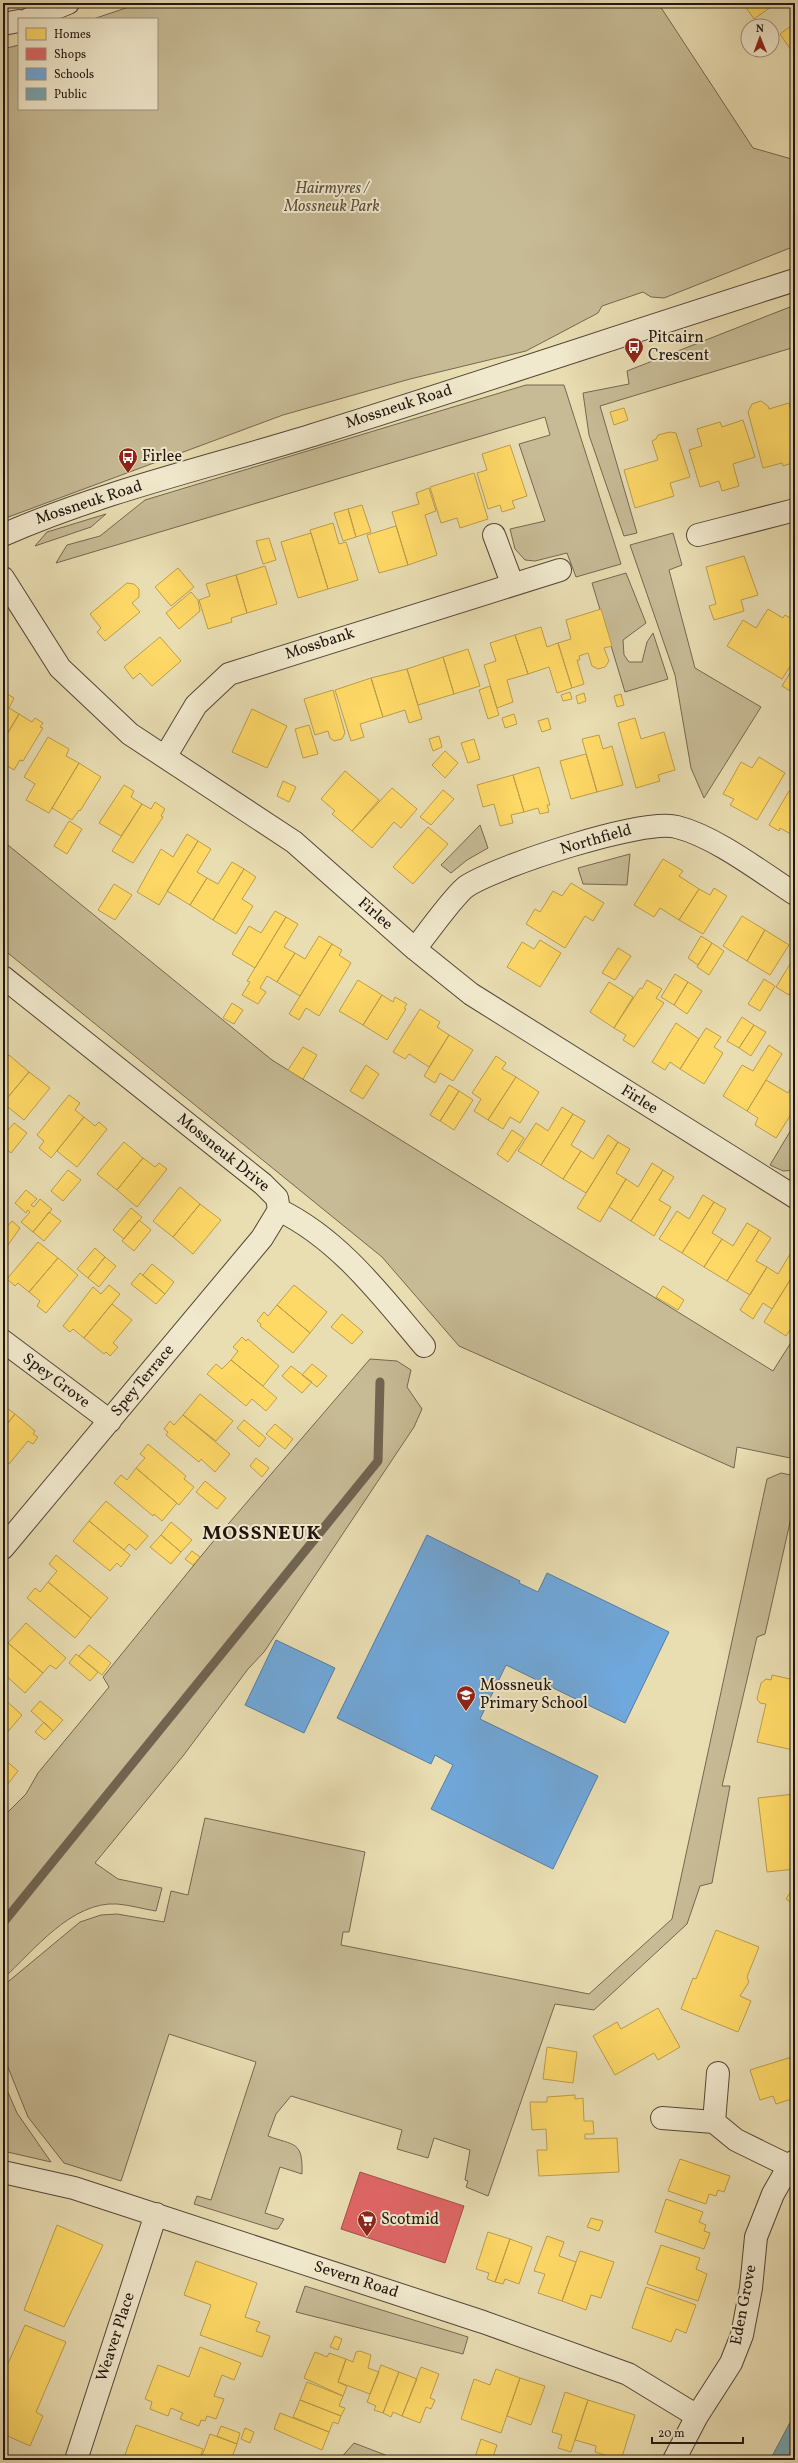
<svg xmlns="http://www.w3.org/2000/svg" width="798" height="2463" font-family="Vollkorn,serif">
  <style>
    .green { fill: #c7bb96; stroke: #746852 }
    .homes { fill: #ffd966; stroke: #bc9e4c }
    .shops { fill: #e06666; stroke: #a74e4c }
    .schools { fill: #6fa8dc; stroke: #587c9e }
    .public { fill: #76a5af; stroke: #5c7a7f }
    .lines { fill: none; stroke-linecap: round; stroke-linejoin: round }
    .stream { stroke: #706450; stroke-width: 9 }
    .minor-casing { stroke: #534738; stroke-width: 24 }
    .tertiary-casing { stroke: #534738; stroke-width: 24 }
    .minor { stroke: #f1e9cd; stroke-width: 22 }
    .tertiary { stroke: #f1e9cd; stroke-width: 22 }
    .labels { text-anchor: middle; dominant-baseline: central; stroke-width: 4; stroke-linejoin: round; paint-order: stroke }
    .park-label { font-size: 16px; font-style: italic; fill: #5b4f3e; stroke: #f1e9cd }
    .poi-label { font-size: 16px; fill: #21150f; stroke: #f1e9cd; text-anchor: start }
    .street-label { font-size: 16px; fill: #21150f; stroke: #f1e9cd }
    .district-label { font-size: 20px; font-weight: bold; letter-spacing: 1px; fill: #21150f; stroke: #f1e9cd }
  </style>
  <rect width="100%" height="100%" fill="#e9ddb2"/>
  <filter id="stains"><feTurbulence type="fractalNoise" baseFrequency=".005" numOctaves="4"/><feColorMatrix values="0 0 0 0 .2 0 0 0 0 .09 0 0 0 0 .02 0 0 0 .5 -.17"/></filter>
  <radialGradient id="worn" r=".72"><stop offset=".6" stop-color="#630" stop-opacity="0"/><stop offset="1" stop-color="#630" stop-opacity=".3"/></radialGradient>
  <path class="green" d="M141 3H658L753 148 795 160V246L664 298 651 297 643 292 602 306 598 313 526 351 410 379 283 415 3 519V49L19 45V109H157V19H93Z
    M795 305V347L600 406 637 533 624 536 589 435 583 393 629 384 627 371Z
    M526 385H564L621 564 576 577 567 553 535 561 525 560 515 549 510 529 545 521 519 444 550 435 545 417 56 563 67 545 100 536 145 500Z
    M106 514 91 527 35 546 47 532Z
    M673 533 682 565 669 570 695 668 761 707 704 798 691 768 675 675 630 545Z
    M626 573 646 623 623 640 624 655 629 662H642L647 642 653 633 668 679 625 692 592 583Z
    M480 825 488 848 467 860 451 873 441 865Z
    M3 841 272 1060 288 1070 773 1371 795 1336V1459L737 1447 734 1468 459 1346 382 1257 3 949Z
    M630 854 627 885 583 884 578 868Z
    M791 1130 795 1133V1170L783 1171 770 1165Z
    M370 1359 397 1361 411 1370 407 1387 422 1409 414 1427 264 1652 248 1669 183 1756 95 1863 118 1879 162 1888 156 1911C143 1909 130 1905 117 1904 72 1901 33 1951 3 1979V1817L26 1794 38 1773 109 1687 103 1677 211 1544Z
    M781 1473 795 1476V1500L765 1634 757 1637 722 1786H730L712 1883 700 1886 687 1924 594 2010 555 2004 488 2196 466 2187 468 2181 465 2180 470 2150 434 2138 428 2158 397 2149 402 2130 291 2096 276 2114 268 2136C294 2146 303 2140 302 2174L280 2167 265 2213 284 2219 278 2229H274L194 2204 197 2196 211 2200 256 2062 169 2034 121 2181 64 2163 28 2117 3 2055V1986L80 1922 101 1915 117 1914 164 1922 171 1891 188 1895 205 1818 365 1852 349 1932H343L341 1945 589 1994 672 1919 767 1479Z
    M3 2081 17 2113 51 2162 3 2151Z
    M305 2286 468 2337 463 2354 296 2312Z
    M354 2443 388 2456 385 2460H339Z"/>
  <path class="homes" d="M743 3H774L775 4 754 19Z
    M795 23V56L780 34Z
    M761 401 768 406 769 409 789 403 792 415 795 414V462L783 466 782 463 763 468 748 412 752 404Z
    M624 408 628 420 614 425 610 412Z
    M743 420 755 457 733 464 739 486 722 491 719 481 700 487 689 450 702 446 697 429 720 422 722 427Z
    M670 432 676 433 690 477 670 483 674 496 635 508 624 470 658 460 652 441 656 439 658 435Z
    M510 445 527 496 512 501 515 508 502 512 500 505 488 509 477 473 487 470 482 454Z
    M474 473 488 519 460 528 457 518 441 523 430 487Z
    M429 488 436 511 425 515 437 555 408 565 392 512 419 504 416 493Z
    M362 505 371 532 356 537 348 509Z
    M348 509 356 537 343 541 334 513Z
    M333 523 339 544 346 542 358 580 328 589 310 530Z
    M396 526 408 565 379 573 367 535Z
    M311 533 328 589 298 598 281 542Z
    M269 538 276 560 263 564 256 541Z
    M744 556 758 595 741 600 744 611 714 620 709 606 716 604 706 567Z
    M265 566 277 604 247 613 236 575Z
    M178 568 194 587 171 606 155 587Z
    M236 575 247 613 231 618 232 622 208 629 199 600 210 596 206 584Z
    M127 583 134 584 139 589V597L132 603 140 612 105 641 97 632 101 628 90 614Z
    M191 592 198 600 200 611 179 629 166 613Z
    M601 609 612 646 604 648 609 661 605 667 598 669 592 666 588 653 579 656 580 660H577L584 684 572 688 558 643 571 639 566 620Z
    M768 609 783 618 785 615 795 621V659L782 679 727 646 743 620 756 628Z
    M541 627 547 647 558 643 572 688 557 693 549 667 528 674 515 635Z
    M515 635 528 674 507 680 513 702 497 708 484 665 496 661 490 643Z
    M160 637 181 661 152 686 140 673 133 679 124 667Z
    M468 649 480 686 454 694 443 657Z
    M443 657 454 694 418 705 407 669Z
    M795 665V694L782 686Z
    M407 669 422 719 409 723 405 710 383 717 371 678Z
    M371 678 383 717 360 724 364 737 351 741 335 690Z
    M490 686 499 715 488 719 479 690Z
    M333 690 345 733 342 739 334 741 330 738 328 731 315 735 304 699Z
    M4 692 14 698 9 708 19 714 3 741Z
    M570 692 572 699 563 701 561 695Z
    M584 693 586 701 578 704 576 696Z
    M621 694 624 705 617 707 614 696Z
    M252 709 287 726 267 768 232 752Z
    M19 714 32 722 35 718 43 723 40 727 43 728 23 761 20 760 14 770 3 763V741Z
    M514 714 517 724 505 728 502 718Z
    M548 718 551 729 542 732 538 721Z
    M635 718 641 739 664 732 675 770 658 775 660 781 636 788 618 723Z
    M309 725 318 754 303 758 295 729Z
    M599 735 603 749 612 746 623 785 597 792 582 739Z
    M439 736 442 747 433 751 429 739Z
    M48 737 69 749 66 756 79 763 49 813 26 800 35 784 24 777Z
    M474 739 480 759 468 763 461 743Z
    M445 751 458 763 445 778 432 765Z
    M586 754 597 792 571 799 560 761Z
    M759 757 785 773 757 820 730 805 734 799 723 794 741 762 752 768Z
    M79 763 101 777 80 811 79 810 72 820 52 808Z
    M539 767 550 805H547L549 812 540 814 538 808 524 812 513 775Z
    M345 771 379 800 352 831 332 814 335 811 321 799Z
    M513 775 524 812 511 815 513 823 500 826 494 804 483 807 477 785Z
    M283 781 296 787 289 802 277 796Z
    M124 785 134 791 131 797 142 804 121 836 99 823Z
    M392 788 417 809 401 828 394 822 372 848 352 831Z
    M443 790 454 799 431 825 420 817Z
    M789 791 795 794 794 836 780 828 779 831 769 825Z
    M155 802 165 809 161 816 163 817 133 863 112 851 142 804 151 809Z
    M69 821 82 829 67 854 54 846Z
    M428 827 448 844 413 884 393 867Z
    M187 834 198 841 159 905 137 892 161 849 173 857Z
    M198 841 211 849 197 872 207 878 190 905 167 891Z
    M663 859 683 871 679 876 699 889 679 920 660 908 654 917 634 905Z
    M232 862 244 869 213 920 190 905 207 878 218 884Z
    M244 869 256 877 242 899 253 906 236 934 213 920Z
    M571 883 604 903 593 921 585 916 565 948 526 924 535 909 540 912 553 891 562 896Z
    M114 884 132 895 115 920 98 910Z
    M714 888 727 896 703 934 679 920 699 889 710 895Z
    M275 911 286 917 255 968 232 954 249 926 261 933Z
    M742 916 765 930 747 961 723 946Z
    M286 917 298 924 284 947 295 953 277 982 267 976 260 988 266 992 258 1004 242 995 250 982 247 981Z
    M765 930 789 945 770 975 747 961Z
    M319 936 332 944 300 996 277 982 295 953 305 959Z
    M701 936 712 943 698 965 688 958Z
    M540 940 561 953 540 987 507 967 522 942 534 949Z
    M712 943 724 951 709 975 697 967Z
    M332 944 342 950 339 955 351 963 319 1016 306 1008 299 1020 289 1014Z
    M618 948 631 956 615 980 602 973Z
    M795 956V990L793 989 789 995 776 987Z
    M675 974 688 982 674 1005 661 997Z
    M764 979 775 986 760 1011 748 1004Z
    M358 980 382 995 363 1025 339 1011Z
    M647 980 662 989 656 998 664 1003 634 1047 623 1040 626 1035 614 1028 640 988 642 989Z
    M609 982 633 997 614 1028 590 1012Z
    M688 982 702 991 687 1014 674 1005Z
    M382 995 393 1002 395 997 407 1004 404 1008 406 1009 387 1040 363 1025Z
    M232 1003 243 1010 234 1024 223 1018Z
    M420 1009 440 1022 437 1027 449 1035 429 1067 409 1054 405 1059 393 1052Z
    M742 1017 754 1025 739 1048 727 1041Z
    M676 1023 699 1039 680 1069 670 1062 665 1070 652 1062Z
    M754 1025 766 1032 751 1056 739 1048Z
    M706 1028 721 1037 714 1047 723 1053 704 1084 680 1069Z
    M449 1035 473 1050 453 1081 440 1073 435 1083 424 1076Z
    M769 1045 782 1054 747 1111 723 1096 742 1065 753 1071Z
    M303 1047 317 1055 303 1079 288 1070Z
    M9 1055 29 1072 3 1103V1062Z
    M496 1056 506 1063 502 1069 516 1077 488 1120 474 1111 481 1099 472 1093Z
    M366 1065 379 1074 363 1099 350 1091Z
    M29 1072 50 1088 24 1120 3 1103Z
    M516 1077 539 1092 520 1123 510 1117 503 1129 488 1120Z
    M766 1080 788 1093 792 1086 795 1088V1108L776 1138 755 1125 758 1118 747 1111Z
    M449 1085 459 1091 440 1121 430 1115Z
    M459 1091 473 1100 454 1130 440 1121Z
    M69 1095 80 1103 75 1110 84 1117 51 1158 39 1148 44 1141 37 1135Z
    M562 1107 573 1114 541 1165 518 1151 536 1123 548 1131Z
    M573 1114 585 1121 571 1145 581 1151 563 1179 541 1165Z
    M84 1117 95 1126 99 1122 107 1129 77 1167 57 1151Z
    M14 1123 27 1133 11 1153 3 1146V1136Z
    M512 1130 524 1138 508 1162 497 1154Z
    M608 1135 618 1142 586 1193 563 1179 581 1151 593 1159Z
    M124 1142 143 1158 117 1190 97 1174Z
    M618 1142 630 1149 616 1173 626 1179 600 1222 577 1208Z
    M143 1158 155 1167 159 1163 167 1169 137 1207 117 1190Z
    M652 1163 663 1170 631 1221 609 1207 626 1179 638 1187Z
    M68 1170 81 1180 63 1201 51 1191Z
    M663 1170 674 1177 659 1200 671 1207 654 1236 631 1221Z
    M180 1187 200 1204 173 1237 153 1221Z
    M26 1190 37 1199 31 1205 34 1207 40 1199 52 1209 33 1232 21 1222 30 1212 28 1210 26 1213 15 1203Z
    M703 1195 714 1202 682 1253 659 1239 677 1211 689 1219Z
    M714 1202 726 1209 712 1233 722 1239 704 1267 682 1253Z
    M200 1204 221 1220 193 1254 173 1237Z
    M131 1208 142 1217 124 1239 113 1230Z
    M49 1212 61 1221 44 1241 33 1232Z
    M139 1220 151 1230 134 1251 122 1241Z
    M12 1221 20 1228 3 1252V1227L5 1229Z
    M747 1223 759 1230 727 1281 704 1267 722 1239 733 1246Z
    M759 1230 771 1238 756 1261 767 1267 750 1295 727 1281Z
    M38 1242 58 1258 29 1292 18 1283 15 1286 7 1279Z
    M95 1248 105 1257 88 1278 77 1269Z
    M792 1251 795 1252V1272L772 1309 763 1303 753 1319 740 1310 767 1267 778 1274Z
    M105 1257 116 1266 99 1287 88 1278Z
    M58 1258 78 1275 46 1313 37 1306 40 1301 29 1292Z
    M152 1264 174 1282 165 1294 143 1275Z
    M795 1272V1322L786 1336 764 1322Z
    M140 1273 165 1294 156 1304 131 1284Z
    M109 1285 120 1294 84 1338 73 1329 70 1332 63 1326 93 1287 101 1294Z
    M294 1285 327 1312 310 1333 277 1305Z
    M663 1286 684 1300 678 1310 656 1297Z
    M112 1304 132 1320 113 1343 118 1347 110 1356 106 1352 104 1354 84 1338Z
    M277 1305 310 1333 293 1353 260 1326 261 1324 257 1321 264 1312 268 1316Z
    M342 1314 363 1332 352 1344 331 1327Z
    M242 1337 246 1341 248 1339 279 1366 263 1386 231 1360 238 1351 233 1347Z
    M231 1360 277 1398 266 1411 252 1399 246 1406 207 1374 216 1364 222 1369Z
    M312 1364 327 1376 317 1387 302 1375Z
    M291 1366 312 1382 302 1393 282 1376Z
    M200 1394 233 1421 216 1441 183 1415Z
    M3 1400 7 1403 4 1406 15 1414 3 1429Z
    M15 1414 35 1431 33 1434 38 1437 33 1444 28 1441 9 1464 3 1459V1429Z
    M183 1415 230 1454 215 1472 201 1459 199 1462 166 1435 168 1432 164 1429 170 1421 174 1425Z
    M244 1420 266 1438 259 1447 237 1428Z
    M275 1424 293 1439 285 1449 266 1434Z
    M148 1444 186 1476 184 1479 194 1487 179 1505 136 1468 145 1458 140 1454Z
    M256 1458 269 1468 262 1477 250 1466Z
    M136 1468 177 1503 162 1521 154 1514 153 1516 114 1483 121 1475 127 1480Z
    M205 1481 226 1498 217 1509 196 1492Z
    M106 1501 148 1536 136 1550 129 1544 124 1550 89 1521Z
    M89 1521 130 1555 121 1567 117 1563 110 1571 73 1541Z
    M171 1522 192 1540 181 1552 161 1535Z
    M161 1535 181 1552 171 1564 150 1547Z
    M192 1551 200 1557 193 1565 185 1559Z
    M56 1555 108 1598 91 1618 48 1582 57 1571 49 1564Z
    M48 1582 91 1618 75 1638 27 1598 35 1588 40 1592Z
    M26 1623 66 1658 56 1669 50 1665 43 1673 8 1643Z
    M8 1643 43 1673 25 1693 3 1673V1649Z
    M89 1645 111 1663 102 1675 79 1656Z
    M76 1654 98 1672 90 1681 69 1663Z
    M772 1675 795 1680 793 1750 757 1742 766 1704 760 1703 757 1699 761 1683 766 1679 771 1680Z
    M3 1698 22 1715 5 1735 3 1733Z
    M40 1701 63 1720 53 1731 31 1711Z
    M44 1722 53 1731 45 1740 35 1732Z
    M3 1758 18 1771 7 1785 3 1781Z
    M795 1794V1869L767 1872 758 1798Z
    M795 1885V1905L786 1899Z
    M716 1930 759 1947 747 1977 749 1982 740 1996 751 2001 738 2032 681 2009 693 1978 696 1979Z
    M658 2008 680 2047 658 2060 654 2053 615 2075 593 2036 617 2022 621 2029Z
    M547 2047 577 2052 573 2083 543 2079Z
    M795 2056V2089L793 2090 795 2098 776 2104 773 2096 760 2100 750 2070Z
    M575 2095V2099L583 2098 584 2121H593L594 2134H585V2139L617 2138 619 2172 539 2176 537 2150H547L546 2129 532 2130 530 2102H547V2097Z
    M680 2159 730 2176 724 2192 718 2190 716 2196 709 2194 706 2204 668 2191Z
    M666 2199 703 2212 699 2222 706 2225 704 2231 710 2233 704 2249 655 2232Z
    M591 2218 603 2221 599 2231 587 2227Z
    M57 2225 103 2245 64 2327 24 2310Z
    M488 2232 510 2239 495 2282 487 2279 489 2273 476 2269Z
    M547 2236 564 2242 559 2256 576 2262 562 2301 538 2293 545 2274 534 2271Z
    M510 2239 532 2247 519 2284 505 2279 503 2284 495 2282Z
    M661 2245 700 2258 696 2269 707 2274 698 2301 647 2284Z
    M580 2251 614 2262 601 2298 591 2295 586 2310 562 2301Z
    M196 2261 257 2283 245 2317 260 2322 256 2331 270 2336 262 2357 200 2335 211 2305 184 2295Z
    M646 2287 696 2305 686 2333 676 2329 671 2342 632 2328Z
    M25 2325 66 2342 36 2412 43 2416 30 2446 3 2434V2375Z
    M335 2336 342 2339 338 2350 330 2347Z
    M200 2347 241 2363 234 2380 222 2375 214 2396 224 2399 216 2419 207 2416 205 2421 201 2420 199 2426 180 2419 183 2413 171 2408 168 2416 150 2409 152 2402 145 2399 158 2365 189 2377Z
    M360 2351 371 2355 368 2368 379 2372 370 2394 338 2382 346 2359 353 2362 356 2352Z
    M315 2352 327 2357 329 2353 346 2359 338 2382 347 2386 343 2396 304 2378Z
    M381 2365 399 2372 383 2413 374 2410 376 2406 367 2402Z
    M421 2367 439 2374 430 2398 435 2400 431 2409 426 2407 420 2423 402 2416Z
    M496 2369 520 2378 501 2433 461 2419 474 2379 490 2385Z
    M399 2372 417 2379 402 2416 393 2412 391 2417 383 2413Z
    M520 2378 545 2386 531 2425 507 2416Z
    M307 2382 343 2396 339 2406 345 2408 341 2416 300 2400Z
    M565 2392 588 2400 571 2452 558 2448 562 2435 552 2432Z
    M300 2400 341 2416 338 2424 333 2422 329 2432 293 2417Z
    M588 2400 635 2415 621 2460 595 2452 596 2446 575 2440Z
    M280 2413 329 2432 322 2450 274 2429Z
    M136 2425 203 2449 199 2460H123Z
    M221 2426 240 2433 237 2444 217 2436Z
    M245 2428 254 2432 250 2443 241 2439Z
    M210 2434 237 2444 231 2460H213L202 2456Z
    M481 2439 497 2445 492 2460H474Z"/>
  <path class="shops" d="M360 2172 464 2206 445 2263 341 2229Z"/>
  <path class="schools" d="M427 1535 520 1581 519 1583 538 1592 547 1573 669 1632 625 1723 506 1665 480 1719 598 1776 553 1869 431 1809 453 1765 435 1755 431 1764 337 1718Z
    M276 1640 335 1668 304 1733 245 1705Z"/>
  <path class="public" d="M794 2415 795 2460H770Z"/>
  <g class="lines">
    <path class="stream" d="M3 1923 378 1461 380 1382"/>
    <g class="minor-casing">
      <path id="minor" d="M494 535 512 583
        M698 535 795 510
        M3 578 60 668 130 734 294 842 415 949 471 994 795 1197
        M165 757 196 705 229 674 560 570
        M415 949C426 935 455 894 467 886 498 866 643 818 677 827 716 837 761 872 795 894
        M3 977 263 1184 277 1198 279 1210C339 1239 381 1295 424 1346
        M3 1341 110 1421
        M3 1548 262 1238 279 1210
        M718 2073 714 2122 736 2140 789 2166
        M662 2118 714 2122
        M3 2172 74 2188 483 2322 628 2374 697 2416
        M76 2460 156 2214
        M674 2460 697 2416 731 2363 742 2335 751 2288 756 2237 773 2194 789 2166 795 2161"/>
    </g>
    <g class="tertiary-casing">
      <path id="tertiary" d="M29 19 68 3
        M3 24 19 21
        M3 535C103 491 210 467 313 435 474 385 634 331 795 280"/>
    </g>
    <use href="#minor" class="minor"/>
    <use href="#tertiary" class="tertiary"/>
  </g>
  <defs>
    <g id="bus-pin" transform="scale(1)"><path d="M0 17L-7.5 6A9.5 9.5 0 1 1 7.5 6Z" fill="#8f2418" stroke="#f1e9cd"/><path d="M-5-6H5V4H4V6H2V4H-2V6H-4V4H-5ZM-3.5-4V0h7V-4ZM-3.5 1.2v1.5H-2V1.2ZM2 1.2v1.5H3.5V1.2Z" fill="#fff"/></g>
    <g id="school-pin" transform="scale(1)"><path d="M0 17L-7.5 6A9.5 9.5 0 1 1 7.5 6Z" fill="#8f2418" stroke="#f1e9cd"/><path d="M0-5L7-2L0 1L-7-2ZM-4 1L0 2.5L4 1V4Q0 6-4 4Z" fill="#fff"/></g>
    <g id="supermarket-pin" transform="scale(1)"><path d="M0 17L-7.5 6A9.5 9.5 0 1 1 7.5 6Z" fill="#8f2418" stroke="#f1e9cd"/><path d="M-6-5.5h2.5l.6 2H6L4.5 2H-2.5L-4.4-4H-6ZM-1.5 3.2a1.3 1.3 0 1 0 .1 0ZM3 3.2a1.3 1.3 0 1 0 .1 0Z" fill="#fff"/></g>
  </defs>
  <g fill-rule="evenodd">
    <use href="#bus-pin" x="634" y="347"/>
    <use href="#bus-pin" x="128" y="457"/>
    <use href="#school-pin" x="466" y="1695"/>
    <use href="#supermarket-pin" x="367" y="2220"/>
  </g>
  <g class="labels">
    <g class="park-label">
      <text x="332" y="189">Hairmyres /<tspan x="332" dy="18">Mossneuk Park</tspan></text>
    </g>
    <g class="poi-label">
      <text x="648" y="338">Pitcairn<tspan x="648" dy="18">Crescent</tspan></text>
      <text x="142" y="457">Firlee</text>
      <text x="480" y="1686">Mossneuk<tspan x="480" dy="18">Primary School</tspan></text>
      <text x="381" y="2220">Scotmid</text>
    </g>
    <g class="street-label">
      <text transform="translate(399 407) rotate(-18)">Mossneuk Road</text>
      <text transform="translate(89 503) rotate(-18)">Mossneuk Road</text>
      <text transform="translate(320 644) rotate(-18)">Mossbank</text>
      <text transform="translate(596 840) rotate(-16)">Northfield</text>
      <text transform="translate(375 914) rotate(41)">Firlee</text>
      <text transform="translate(639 1100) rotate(32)">Firlee</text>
      <text transform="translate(223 1153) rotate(39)">Mossneuk Drive</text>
      <text transform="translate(56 1381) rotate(37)">Spey Grove</text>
      <text transform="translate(143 1381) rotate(-50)">Spey Terrace</text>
      <text transform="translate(356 2280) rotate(18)">Severn Road</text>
      <text transform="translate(744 2305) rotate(-79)">Eden Grove</text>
      <text transform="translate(116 2337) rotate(-72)">Weaver Place</text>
    </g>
    <g class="district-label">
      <text x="262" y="1534">MOSSNEUK</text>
    </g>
  </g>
  <rect width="798" height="2463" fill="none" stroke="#e9ddb2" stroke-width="16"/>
  <rect x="4" y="4" width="790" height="2455" fill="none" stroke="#21150f" stroke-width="2"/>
  <rect x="8" y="8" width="782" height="2447" fill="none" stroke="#21150f"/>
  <rect x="18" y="18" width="140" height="92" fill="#f1e9cd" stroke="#9e9481"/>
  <rect x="26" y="28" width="20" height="12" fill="#ffd966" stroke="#9e9481"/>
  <text x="54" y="38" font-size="12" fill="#21150f">Homes</text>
  <rect x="26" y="48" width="20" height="12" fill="#e06666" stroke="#9e9481"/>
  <text x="54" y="58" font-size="12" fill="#21150f">Shops</text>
  <rect x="26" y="68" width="20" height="12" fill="#6fa8dc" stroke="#9e9481"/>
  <text x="54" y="78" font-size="12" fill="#21150f">Schools</text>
  <rect x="26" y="88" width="20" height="12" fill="#76a5af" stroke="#9e9481"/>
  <text x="54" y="98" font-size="12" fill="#21150f">Public</text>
  <g transform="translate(760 38) rotate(359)"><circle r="19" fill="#f1e9cd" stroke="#9e9481"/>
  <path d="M0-3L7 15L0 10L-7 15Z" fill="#8f2418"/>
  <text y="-6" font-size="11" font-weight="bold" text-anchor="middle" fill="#21150f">N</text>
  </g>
  <path d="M652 2437v6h91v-6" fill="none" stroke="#21150f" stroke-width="2"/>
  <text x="658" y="2437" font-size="12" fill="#21150f" stroke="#f1e9cd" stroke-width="3" paint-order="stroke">20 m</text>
  <rect width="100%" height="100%" filter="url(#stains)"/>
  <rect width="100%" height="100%" fill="url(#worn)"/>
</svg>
